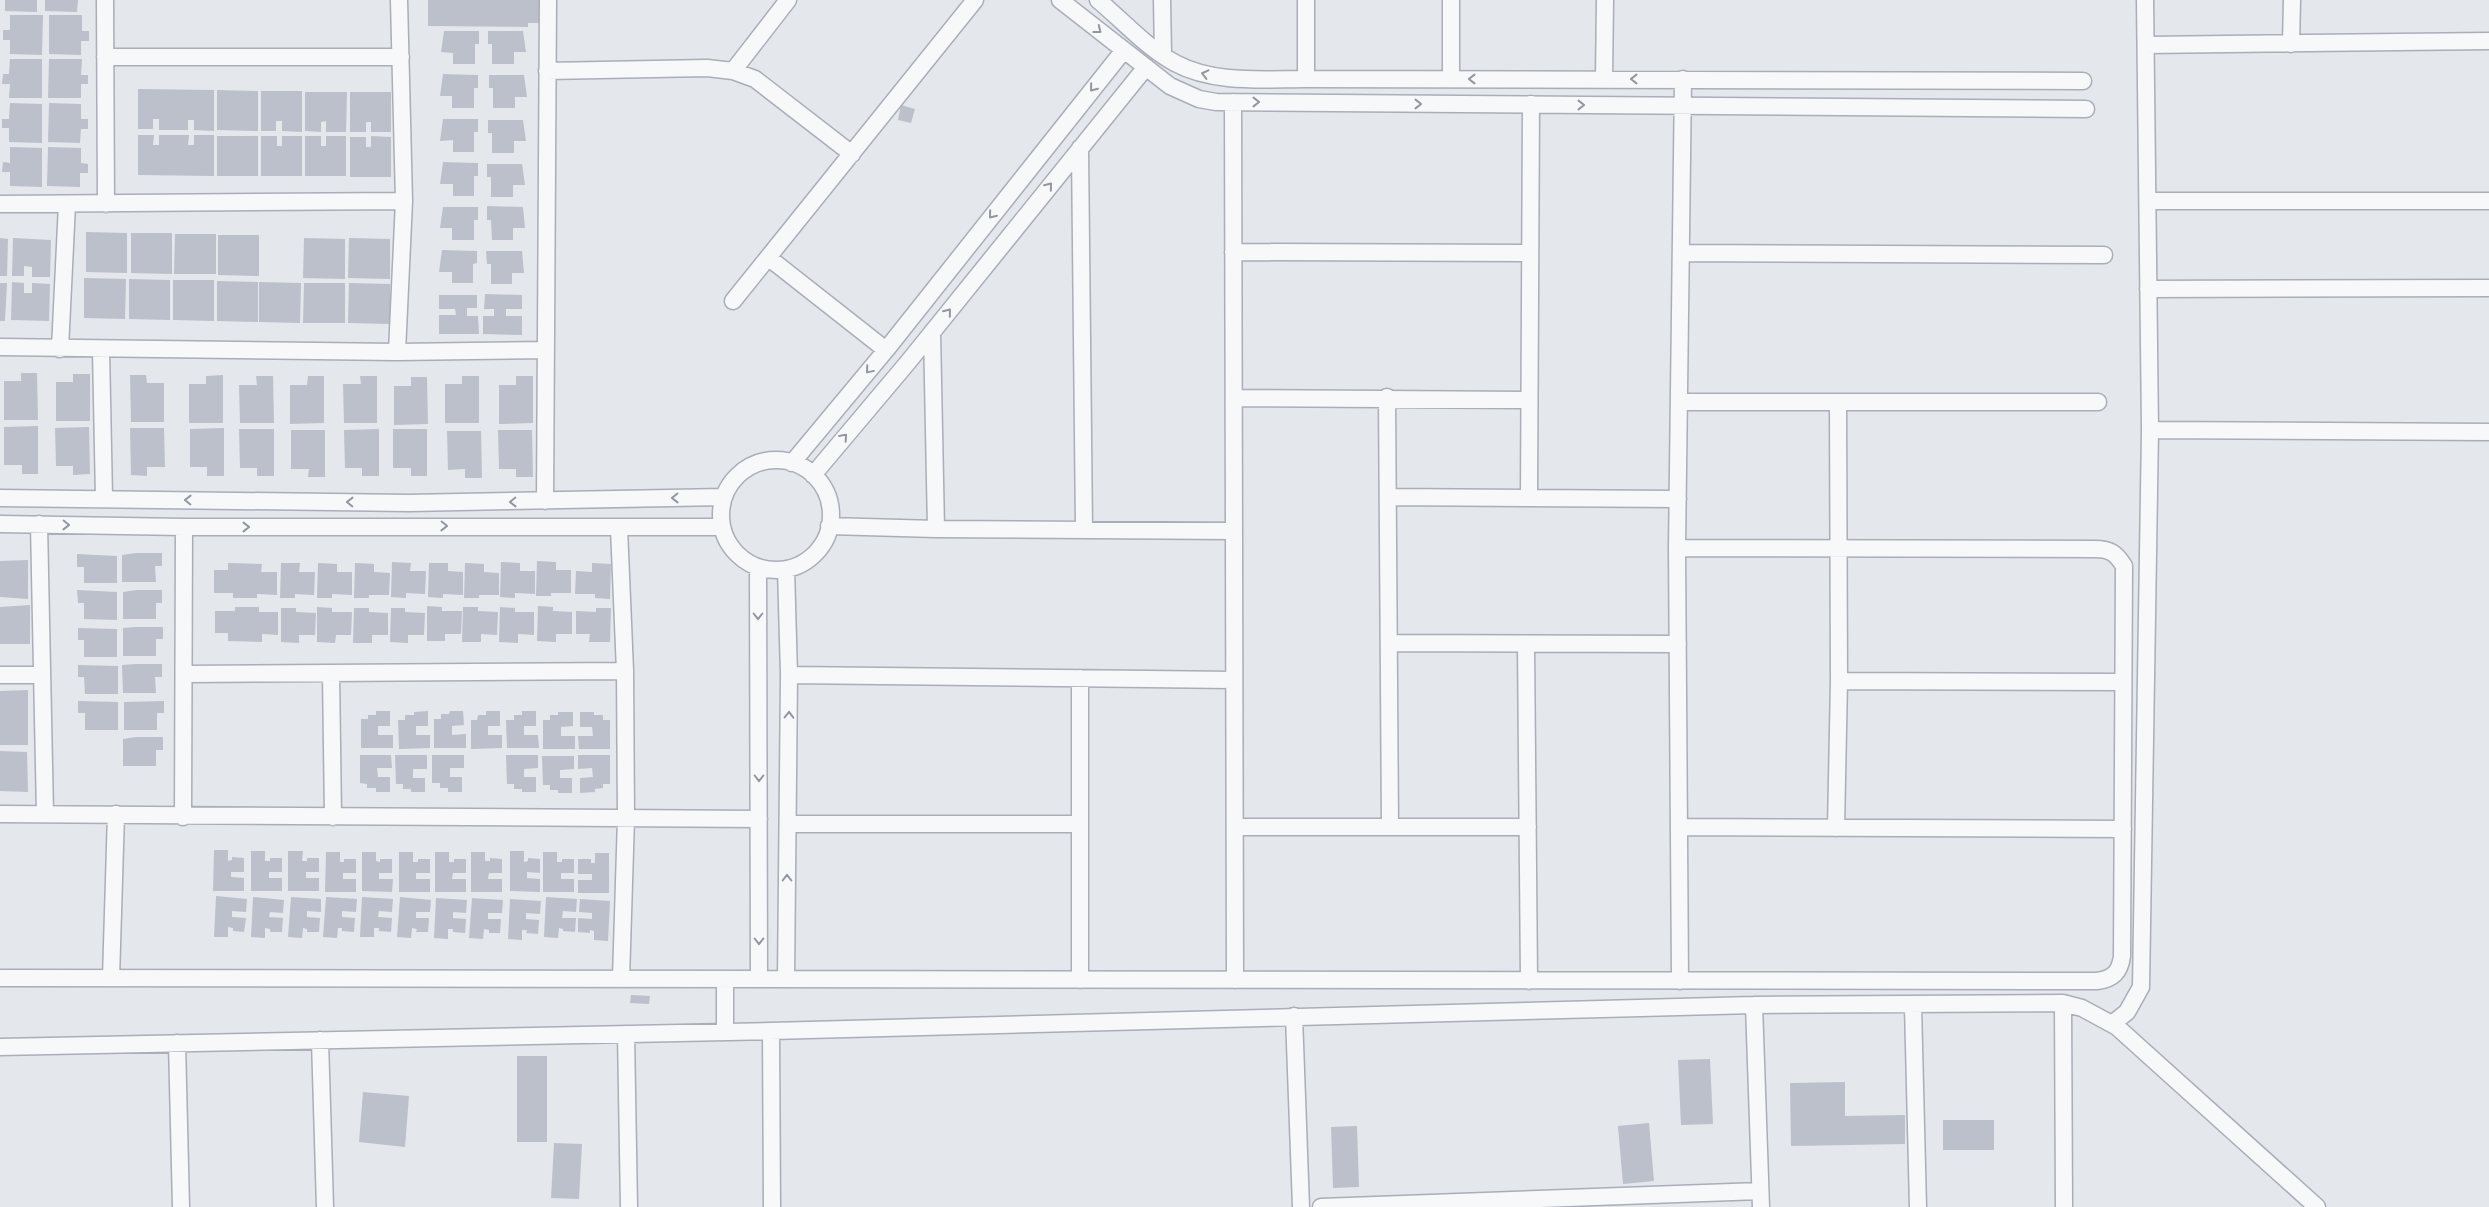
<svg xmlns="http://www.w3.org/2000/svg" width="2489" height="1207" font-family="'Asap Condensed',sans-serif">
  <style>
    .building { fill: #bbc0ca }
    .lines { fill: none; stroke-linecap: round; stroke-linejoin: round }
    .minor-casing { stroke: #a9aeb7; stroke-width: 19 }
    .minor { stroke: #f7f8fa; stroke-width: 16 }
    .oneway { stroke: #9196a0 }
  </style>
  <rect width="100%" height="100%" fill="#e4e7ec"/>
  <path class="building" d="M5 0H37V12L5 11Z
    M45 0H78L77 12 45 11Z
    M428 0H540L539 23H528V27L428 26Z
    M10 15H43L42 55 10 54V40H3V30H10Z
    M49 15H82V31H89V41H81V55L49 54Z
    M444 31H479V44H475V64H453V53L441 52Z
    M488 31H523L526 52H514V64H492V44H488Z
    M10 59H42V98H9L10 84H2L3 74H9Z
    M49 59H82L81 75H88V84H81V98H48Z
    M443 74 478 75V88H474V108H452V96H440Z
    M489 75H524L527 97H515V108H493V88H489Z
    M138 89 214 90V131L194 130V120H188V130H159V119H153V129H138Z
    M217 90 258 91V131L217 130Z
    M261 91H302V132L282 131V121H276V131H261Z
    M305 92H347L346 132H326V121L321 122V132L305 131Z
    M350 92H391V132H371V122H366V132H350Z
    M10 103 42 104V143L9 142V128H2V119H9Z
    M49 103 81 104V119H88V129H81L80 143 48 142Z
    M901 105 915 109 911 123 898 120Z
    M443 119H478V132H474V152H453V140L440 141Z
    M488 120H523L526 141H514V153H492V133H488Z
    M138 135H154L153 145H159V135H189L188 145H194V135H214V176L138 175Z
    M217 136H258V176H217Z
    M261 136H277V146H282V136H302V176H261Z
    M305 136H321V146H326V136H346V176H305Z
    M371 136 391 137V177H350V137H366V147H371Z
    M10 147 42 148V187L10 186V172H2L3 162 10 163Z
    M48 147 81 148V163L88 164V173H80V187L47 186Z
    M443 162 478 163V176H474V196H453V184H440Z
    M487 164H522L525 185H513V197H491V177H487Z
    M487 206 523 207 525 228H513V240H492L491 220H487Z
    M443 207H478V220H474V240H452V228H440Z
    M86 232 127 233V273L86 272Z
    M131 233H172V274L131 273Z
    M175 234H216V274H174Z
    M218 235H259V276L218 275Z
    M0 238 8 239 7 276H0Z
    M13 238 51 240 50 277H32V267L24 266V276H12Z
    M304 238 345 239V279L303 278Z
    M349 238 390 239V279L348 278Z
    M442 250 477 251V263L473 264V283H452V272H439Z
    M486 251H522L524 273H512V284H491V264H487Z
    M84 278 126 279 125 319 84 318Z
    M129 279 170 280V320L129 319Z
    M173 280H214V321L173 320Z
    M217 281 258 282V322L217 321Z
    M12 282 24 283V293H32V283L50 284 49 321 11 320Z
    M259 282 301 283 300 323 259 322Z
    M0 283H7L5 321H0Z
    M304 283H345V323H303Z
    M349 283 390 284V324L348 323Z
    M485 294 522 295V309H506V316H522V335L483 334V316H494V309H484Z
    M439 295H477V308H467V316H478L479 334H439V315H456L455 309H439Z
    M21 373H37L38 420H4V381H21Z
    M73 374H90V421H56V382H73Z
    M130 375H146L147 383H164V422H131Z
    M223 375V423H189V384H206V376Z
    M256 376H273L274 423H240L239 385H257Z
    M308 376H324V423L290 424V385H307Z
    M360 376H377V423H344L343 384H361Z
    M462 376H479V423H445V384H462Z
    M516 376H533V423L499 424V385H516Z
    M411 377H427L428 424 394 425V386H411Z
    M38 426V474H22V465H4V427Z
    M89 427 90 474 73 475V466H56L55 428Z
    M130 428H164L165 467H147V476L131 475Z
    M224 428V476H207V467H190V429Z
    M239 429H274V476H257V468H240Z
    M379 429V476H362V468H345L344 430Z
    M393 429H427V476H411V468H393Z
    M291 430H325V477H308L309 469H291Z
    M498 430H532L533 477H516V469H499Z
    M447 431H481L482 478H465V469L448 470Z
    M136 553H162V566H155L156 582H122V555Z
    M77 554 117 556V583H84V567H77Z
    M28 560V599L0 597V561Z
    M537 561 556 562V570H571V593H551V596H536Z
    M392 562 411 563 410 571H426L425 594 406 593V598L391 597Z
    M501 562 520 563V571H535V594L515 593V598L500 597Z
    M228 563 262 564 261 572H277V595L257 594V598H233V593H214V570H228Z
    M281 563H300L299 572H315L314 595 295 594V598H280Z
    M318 563 337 564V572H352V595L332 594V598H317Z
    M355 563 374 564V572L390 573 389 595H369V598H354Z
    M429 563H448V571L463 572V595L443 594V598L428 597Z
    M465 563 484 564V572L499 573V595H479V598H464Z
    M592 563 611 564 610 599 595 598V594H575L576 571 592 572Z
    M77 590 117 592V620L84 619V603H78Z
    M136 590H162V603H156V619H123V592Z
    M30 605V644H0V607Z
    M427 606 442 607V611H462L461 634H445V641H427Z
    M538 606 553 607V611L572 612V634H556V642L537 641Z
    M235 607H259V612H278V635L262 634V642L228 641V633H215V611H235Z
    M317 607 332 608V612H352L351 635H336L335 643 317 642Z
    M463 607H478V611L498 612 497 635 481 634V642H462Z
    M500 607 515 608V612H534V635L518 634V643L499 642Z
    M281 608H296V612L316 613 315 635H299V643L281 642Z
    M354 608H369V612L388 613V635H372V643H353Z
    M391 608H405V612L425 613 424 635H408V643L390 642Z
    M596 608H611L610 642H589L590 634H576V611L596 612Z
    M136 627H163V639H156V656H123V628Z
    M78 628 117 629V657H84V640H78Z
    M136 664H162V677H155L156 693H123L122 665Z
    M78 665 118 666V694H85L84 677H78Z
    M28 690V745H0V691Z
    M78 701 118 702V730H85V713H78Z
    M164 701V713H157V730H124V702Z
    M376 711H390V726H378V735H393V748H361V719H368V715H376Z
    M428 711V726H416V735H430V748L399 749 398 720H405V715H414V712Z
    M450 711H463L464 725 452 726V735L466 734V748H434V719H441V714H449Z
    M486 711H500V726H488V735H502V748L471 749V720H477L478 715H486Z
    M522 711H536V726H524V735H538L539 748H507L506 720H514V715H522Z
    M558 712H573V726L561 727V736H575V749H543V720H550V715H558Z
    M580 712H594V715H603V720H610V749H579L578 736H593L592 727H580Z
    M136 737H163V750H156V766H123V739Z
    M0 751 27 752 28 792 0 791Z
    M360 755H391L392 768H377L378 777H390V792H376V788H367V784L360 783Z
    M395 755H427V769H413V778H425V792H411V789H403V784H396Z
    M432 755H464V768H450V777H462V792H448V788H440V783H432Z
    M506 755H538V768L524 769V777H536V792H522V789H514V784H507Z
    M578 755H610V784H603V788L595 789V792L580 793V778L593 777 592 768 578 769Z
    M542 756H574V769L560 770V778H572V793H558V790H550V785H543Z
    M214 850H228V861L232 860V857L244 858V872H231V877L244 878V891H213Z
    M251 851H265V861H270V858H282V872H269V878H282V891H251Z
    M288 851H303L302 861H307V858H319V872H306V878H319V891H288Z
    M510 851H524V862L528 861V858L540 859V873L527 872V878L540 879V892L510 891Z
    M326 852H340V862H344V859H356V873H343V879H356V892H325Z
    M362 852H376V861L380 862V859H392V873H379V879H393L392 892 362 891Z
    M399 852H413V862H418V859H430V873H416V879H430V892H399Z
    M435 852H449V862H454V859H466V873H453L452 879H466V892H435Z
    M471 852H485V861H490V858L502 859V873H489L488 879H502V892H471Z
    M543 852H557V862H562V859H574V873H561V879H574V892H543Z
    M595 853H609V893H578V880H592V874H578V859H591V863H595Z
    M216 896 247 899 246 912 232 911V917L246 918 244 932 233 931V928L228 927V937H214Z
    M253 897 284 900 283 913 270 912 269 917 283 918 282 932H270V929L265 928V938L251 937Z
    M291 897 321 899V912L307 911V917L320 918 319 932H307V929L303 928 302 938 288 937Z
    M326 897 357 899 356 912 342 911V917L355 918 354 932 342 931V928H338L337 938 323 937Z
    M362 897 393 899 392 912 379 911 378 917 392 918 391 932 379 931V928H374V937H360Z
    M400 897 431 900 430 912H416V918H429L428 932H416L417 929 412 928 411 938 397 937Z
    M546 897 577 899 576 912 563 911 562 918H576L575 932 563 931V929L559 928 558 938 544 937Z
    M436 898 467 900 466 913 453 912V918L466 919 465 933 453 932V929H448V939L434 938Z
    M472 898 503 900 502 913H488V919H501L500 933H489V930L484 929 483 939 469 938Z
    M510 899 541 901 540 914 526 913V919L539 920 538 934 526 933 527 930H522V940L508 939Z
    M580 899 610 901 608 941 594 940V931L590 930V933L578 932V918L592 919V913L579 912Z
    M631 995 650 996 649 1004 630 1003Z
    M517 1056H547V1142H517Z
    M1710 1059 1713 1124 1681 1125 1678 1060Z
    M1845 1082V1116L1905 1115V1144L1791 1146 1790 1083Z
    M363 1092 409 1096 405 1147 359 1142Z
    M1943 1120H1994V1150H1943Z
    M1649 1123 1654 1181 1623 1184 1618 1126Z
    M1357 1126 1359 1187 1333 1188 1331 1127Z
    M554 1143 582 1144 579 1199 551 1198Z"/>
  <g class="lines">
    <g class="minor-casing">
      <path id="minor" d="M105 0 106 204
        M1060 0 1170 86 1199 99 1216 102 2086 109
        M1098 0C1123 21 1146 47 1175 63 1214 84 1263 79 1306 79L2083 81
        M1162 0 1163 55
        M1306 0V79
        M2291 44 2292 0
        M2146 45 2489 41
        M105 57H401
        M547 71 707 68 733 71 755 79 852 154
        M733 71 788 0
        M1451 78V0
        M1604 79 1605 0
        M1233 102 1235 980
        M1080 148 1084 530
        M2148 201H2489
        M0 204 404 201
        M1233 252 1530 253
        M1681 253 2104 255
        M769 258 886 350
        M2148 289 2489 288
        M733 301 975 0
        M932 332 936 529
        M0 347 397 352 545 350
        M60 349 67 204
        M101 350 104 498
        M397 352 404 201 399 0
        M1387 397 1390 827
        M1234 398 1529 400
        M1679 402H2098
        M2150 430 2489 432
        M721 515a55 55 0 1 1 110 0a55 55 0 1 1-110 0Z
        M792 463 886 350 1124 50
        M813 475 909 361 1146 67
        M1529 496 1531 104
        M1389 497 1678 499
        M0 498 409 503 724 497
        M545 501 548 0
        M0 524 184 527H722
        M39 524 45 814
        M829 526 936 529 1234 531
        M619 528 625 671 626 818 621 979
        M758 567 759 979
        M786 569 789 675 786 979
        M1389 643 1678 644
        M1526 645 1529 981
        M331 673 333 817
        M185 674 625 671
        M0 675H42
        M789 675 1234 680
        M1080 678V980
        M1839 681 2123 682
        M0 814 759 819
        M183 817 184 527
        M788 824H1080
        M1235 827H1528
        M1679 827 2123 829
        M1836 828 1839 681 1838 402
        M0 978 2097 981C2113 979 2120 972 2122 956L2124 566C2116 553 2110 549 2095 549L1677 548
        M111 978 116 814
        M725 980V1032
        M1680 981 1677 548 1683 79
        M2063 1003 2064 1207
        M1754 1005 1761 1207
        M1913 1006 1918 1207
        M1294 1016 1301 1207
        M2112 1024 2127 1012 2141 987 2150 430 2145 0
        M771 1031 772 1207
        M626 1034 629 1207
        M320 1040 325 1207
        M177 1043 181 1207
        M0 1047 771 1031 1754 1005 2063 1003 2082 1008 2117 1027 2317 1207
        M1321 1207 1760 1191"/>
    </g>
    <use href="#minor" class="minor"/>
  </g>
  <defs><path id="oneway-chevron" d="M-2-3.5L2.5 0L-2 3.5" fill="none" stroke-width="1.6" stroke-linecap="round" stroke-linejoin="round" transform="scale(1.25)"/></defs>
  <g class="oneway">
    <use href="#oneway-chevron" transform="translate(1098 30) rotate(38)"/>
    <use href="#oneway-chevron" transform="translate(1205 74) rotate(-166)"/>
    <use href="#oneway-chevron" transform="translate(1472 79) rotate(-180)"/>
    <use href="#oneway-chevron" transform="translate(1634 79) rotate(-180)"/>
    <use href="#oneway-chevron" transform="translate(1093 88) rotate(129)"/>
    <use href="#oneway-chevron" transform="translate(1256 102)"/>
    <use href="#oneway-chevron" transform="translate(1418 104)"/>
    <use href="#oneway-chevron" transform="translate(1581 105)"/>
    <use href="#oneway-chevron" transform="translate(1049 186) rotate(-51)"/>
    <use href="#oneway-chevron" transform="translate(992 215) rotate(129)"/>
    <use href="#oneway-chevron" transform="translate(948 312) rotate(-51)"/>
    <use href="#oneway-chevron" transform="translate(869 370) rotate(130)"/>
    <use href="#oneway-chevron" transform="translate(844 437) rotate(-49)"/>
    <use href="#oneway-chevron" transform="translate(675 498) rotate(179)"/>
    <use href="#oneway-chevron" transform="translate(188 500) rotate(-179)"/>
    <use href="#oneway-chevron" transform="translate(350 502) rotate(-179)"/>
    <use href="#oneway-chevron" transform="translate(513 502) rotate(179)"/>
    <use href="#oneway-chevron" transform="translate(66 525) rotate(1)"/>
    <use href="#oneway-chevron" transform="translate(444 526) rotate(1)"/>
    <use href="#oneway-chevron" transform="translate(246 527)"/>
    <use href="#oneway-chevron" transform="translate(758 616) rotate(90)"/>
    <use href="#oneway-chevron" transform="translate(789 715) rotate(-89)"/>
    <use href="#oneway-chevron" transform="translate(759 778) rotate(90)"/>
    <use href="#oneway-chevron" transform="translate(787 878) rotate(-90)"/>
    <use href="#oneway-chevron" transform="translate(759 941) rotate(90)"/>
  </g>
</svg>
